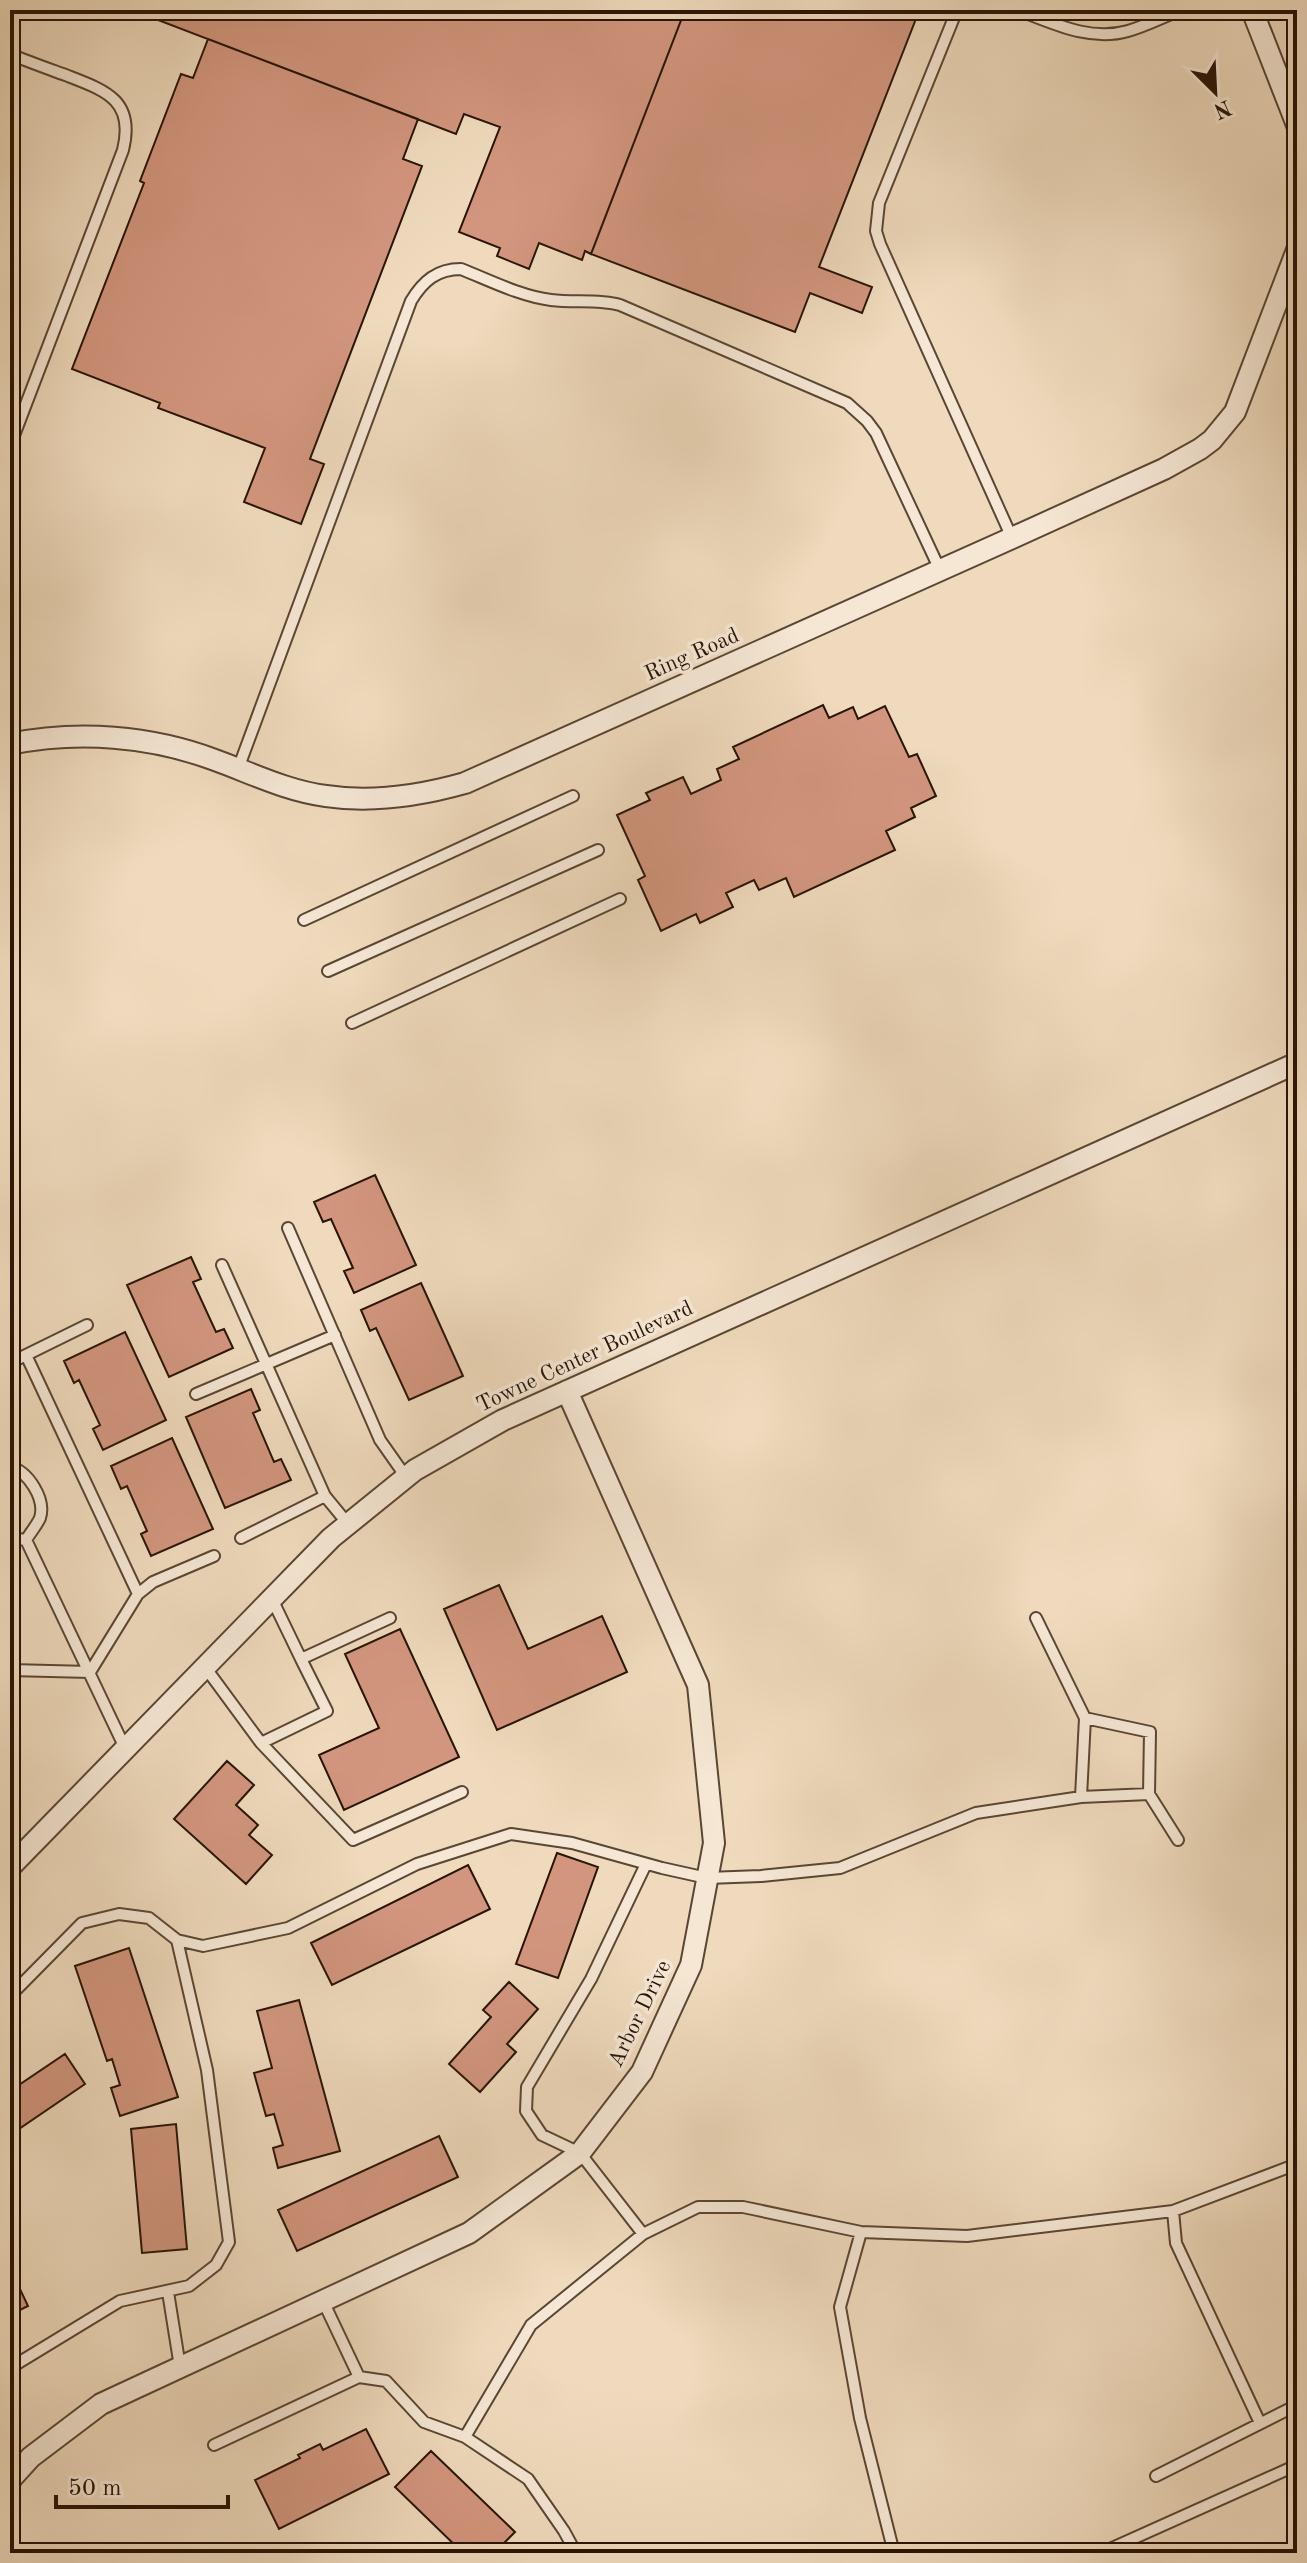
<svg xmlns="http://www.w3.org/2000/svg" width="1307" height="2563" font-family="'Old Standard TT',serif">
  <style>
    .building { fill: #d2967e; stroke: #291406; stroke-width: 2 }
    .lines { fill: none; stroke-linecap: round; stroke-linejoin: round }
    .service-casing { stroke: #5a4634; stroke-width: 14 }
    .minor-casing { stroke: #5a4634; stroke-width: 24 }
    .service { stroke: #f5e7d4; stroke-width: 10 }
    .minor { stroke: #f5e7d4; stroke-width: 20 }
    .labels { text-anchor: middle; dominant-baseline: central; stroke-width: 7; stroke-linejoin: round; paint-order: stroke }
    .street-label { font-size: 22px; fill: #291406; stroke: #f5e7d4 }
  </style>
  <rect width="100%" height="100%" fill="#efdabd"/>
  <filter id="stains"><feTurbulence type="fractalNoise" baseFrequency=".0025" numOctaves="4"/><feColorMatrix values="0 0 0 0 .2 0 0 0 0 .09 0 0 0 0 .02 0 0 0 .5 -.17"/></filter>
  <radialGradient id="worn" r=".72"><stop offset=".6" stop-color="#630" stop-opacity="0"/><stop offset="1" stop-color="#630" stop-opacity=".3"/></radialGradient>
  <path class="building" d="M132 10H685L591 254 585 251 582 260 539 243 529 269 497 256 500 248 459 232 500 127 464 114 456 134Z
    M685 10 919 11 819 267 872 287 862 313 810 293 795 332 591 254Z
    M208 39 418 119 403 159 422 166 310 459 324 464 301 524 244 502 265 448 158 408 160 403 72 369 144 183 140 181 181 74 193 78Z
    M823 705 829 718 853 707 858 719 885 706 909 757 917 754 936 796 911 808 915 817 886 831 895 850 794 897 786 878 759 890 754 880 726 893 733 907 700 923 696 914 661 931 638 880 645 876 617 815 650 800 646 793 683 777 691 794 721 780 717 769 739 759 733 747Z
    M375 1175 416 1265 354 1293 344 1271 353 1268 331 1219 323 1222 314 1202Z
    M191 1257 201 1279 193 1282 216 1332 224 1329 233 1348 169 1377 127 1285Z
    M421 1283 463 1376 409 1400 376 1328 370 1331 361 1310Z
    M125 1332 166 1420 103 1450 93 1429 100 1425 79 1380 74 1383 64 1361Z
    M251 1389 260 1410 253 1413 274 1462 281 1459 291 1480 225 1508 186 1417Z
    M172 1438 213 1529 151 1556 141 1534 147 1531 127 1486 121 1489 111 1466Z
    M499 1585 528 1649 602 1616 627 1672 497 1730 444 1609Z
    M400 1629 459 1757 344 1810 319 1755 379 1728 345 1654Z
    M227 1761 254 1785 236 1805 258 1825 249 1835 272 1855 246 1884 174 1819Z
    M557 1853 598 1867 558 1978 516 1964Z
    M468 1865 490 1909 332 1985 311 1943Z
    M129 1948 178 2097 120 2116 111 2088 120 2085 112 2059 107 2061 75 1966Z
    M509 1982 538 2009 507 2044 516 2052 480 2092 449 2064 491 2017 483 2010Z
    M299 2000 340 2151 278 2168 273 2148 283 2145 274 2114 266 2116 254 2073 272 2068 257 2011Z
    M65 2054 85 2084 10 2135V2091Z
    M176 2124 187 2249 142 2253 131 2129Z
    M439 2136 458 2177 297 2251 278 2210Z
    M10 2268 28 2306 10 2315Z
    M366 2429 389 2474 279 2529 255 2480 300 2458 298 2455 320 2444 323 2450Z
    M431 2451 515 2532 494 2553H463L395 2487Z"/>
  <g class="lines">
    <g class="service-casing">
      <path id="service" d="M957 10 879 203 876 231 880 244 1012 538
        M1018 10C1053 23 1090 42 1128 31 1146 26 1163 17 1181 10
        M10 54C29 62 49 69 68 76 107 91 135 101 123 150L10 446
        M238 769 411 301C423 281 437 269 461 269 489 280 520 296 551 300 574 303 598 299 620 305L847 403 867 421 876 433 940 570
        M304 920 573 796
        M328 971 598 850
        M352 1023 620 899
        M288 1228 380 1440 406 1477
        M222 1265 325 1496 348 1524
        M26 1355 87 1325
        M10 1363 26 1355 138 1594 153 1582 214 1556
        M196 1394 335 1335
        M10 1467C28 1471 46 1499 40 1518 37 1525 30 1533 26 1540
        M10 1538 26 1540 125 1748
        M241 1538 325 1496
        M272 1599 301 1659 390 1618
        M1036 1618 1085 1718
        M205 1667 261 1743 353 1840 462 1792
        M10 1670 90 1672 138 1594
        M261 1743 327 1711 301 1659
        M1081 1797 1085 1718 1150 1732 1149 1794
        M10 1996 82 1923 119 1914 149 1918 177 1940 203 1946 288 1928 417 1864 511 1834 572 1843 662 1868 707 1878 761 1876 840 1868 976 1813 1081 1797 1149 1794 1178 1840
        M1173 2211 1176 2243 1260 2423
        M861 2232 840 2307 860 2418 894 2553
        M643 2234 580 2153 542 2135 526 2111 527 2087 591 1979 646 1864
        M168 2292 180 2367
        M323 2301 359 2377
        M10 2368 120 2301 189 2286 216 2265 229 2242 207 2070 177 1940
        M465 2437 531 2325 643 2234 698 2207H743L861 2232 967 2236 1173 2211 1297 2164
        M214 2445 359 2377 386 2381 424 2422 465 2437 528 2479 564 2531 576 2553
        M1156 2476 1297 2405
        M1101 2553 1297 2465"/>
    </g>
    <g class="minor-casing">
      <path id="minor" d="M1252 10 1297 125
        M10 744C78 730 151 736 215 760 251 773 287 791 326 796 373 803 419 796 465 783L1012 538 1164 469 1200 449 1212 440 1235 412 1297 250
        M10 1867 331 1538 415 1470 503 1420 1297 1063
        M10 2480 31 2457 101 2404 469 2233 580 2153 642 2072 691 1965 714 1843 698 1685 567 1391"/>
    </g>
    <use href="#service" class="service"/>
    <use href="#minor" class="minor"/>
  </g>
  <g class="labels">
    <g class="street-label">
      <text transform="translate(692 655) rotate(-24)">Ring Road</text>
      <text transform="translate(585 1357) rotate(-25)">Towne Center Boulevard</text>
      <text transform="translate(640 2014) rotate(-64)">Arbor Drive</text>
    </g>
  </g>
  <rect width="1307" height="2563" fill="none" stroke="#efdabd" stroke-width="40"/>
  <rect x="12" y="12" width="1283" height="2539" fill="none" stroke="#291406" stroke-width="4"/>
  <rect x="20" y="20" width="1267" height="2523" fill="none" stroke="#291406" stroke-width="2"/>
  <g transform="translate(1215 92) rotate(156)" stroke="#f5e7d4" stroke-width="6" paint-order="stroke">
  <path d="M0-6L14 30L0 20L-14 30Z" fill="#291406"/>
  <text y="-12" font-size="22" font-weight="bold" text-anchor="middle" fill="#291406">N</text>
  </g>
  <path d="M56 2495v12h172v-12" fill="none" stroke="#291406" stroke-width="4"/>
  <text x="68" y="2495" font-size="24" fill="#291406" stroke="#f5e7d4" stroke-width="6" paint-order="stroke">50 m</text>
  <rect width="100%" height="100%" filter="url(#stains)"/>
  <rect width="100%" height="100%" fill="url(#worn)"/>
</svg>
